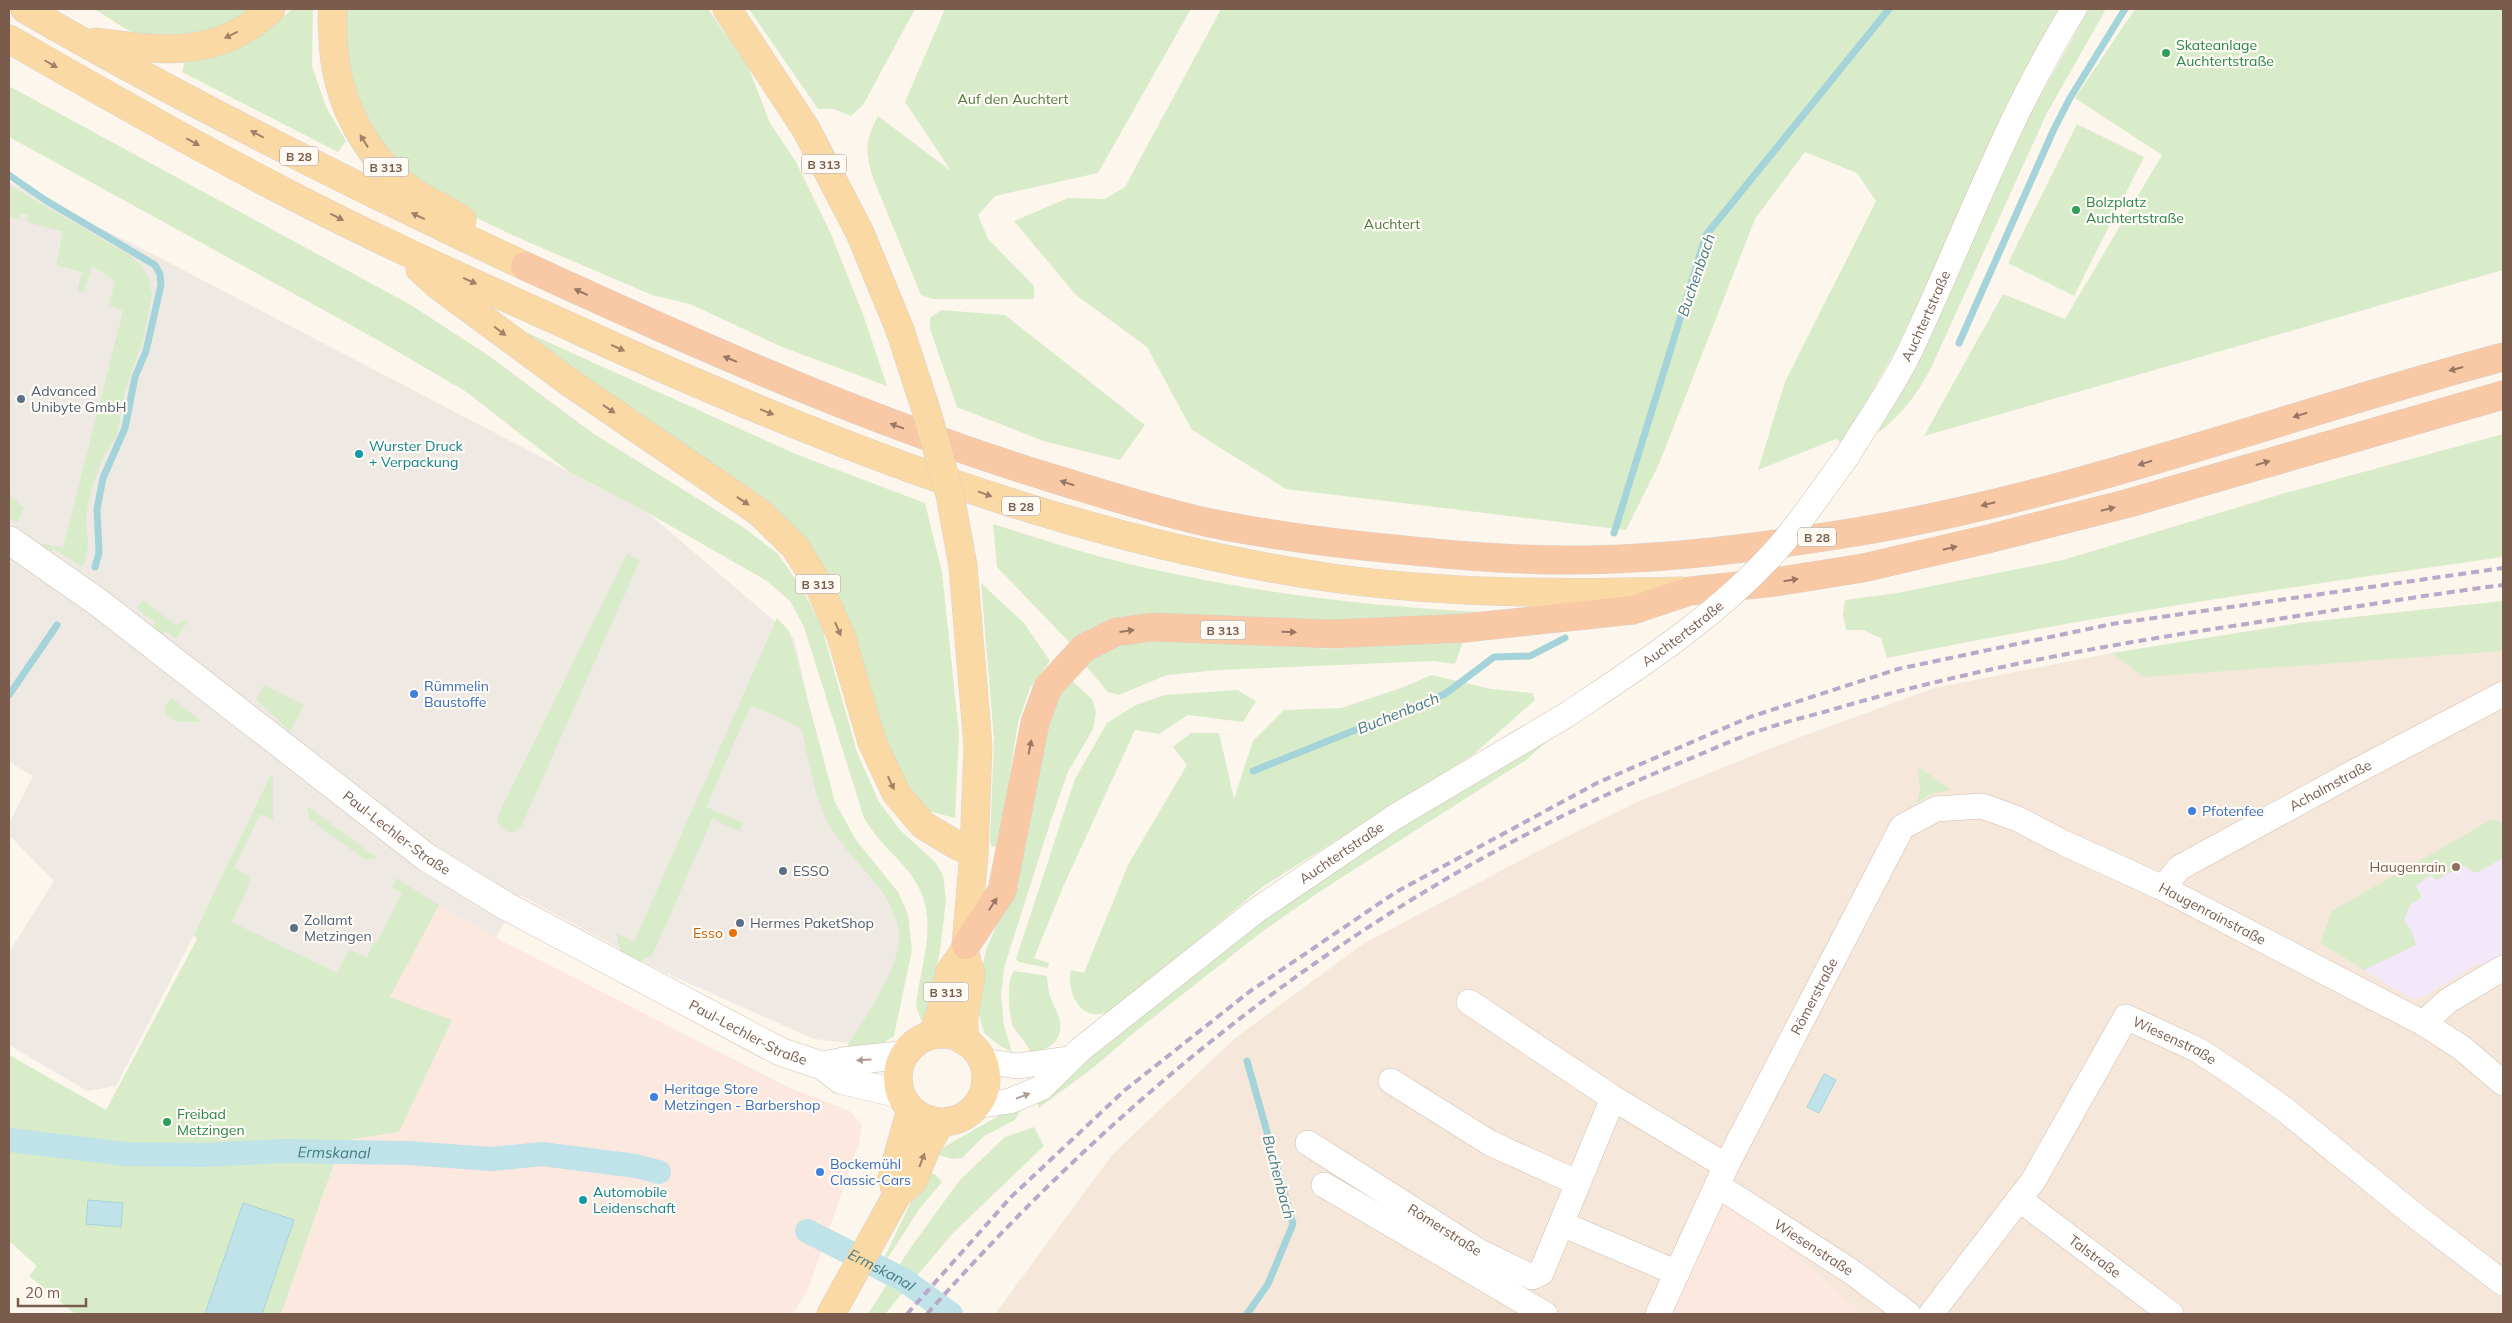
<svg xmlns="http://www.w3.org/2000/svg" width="2512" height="1323" font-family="Mulish,sans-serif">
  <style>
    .residential { fill: #f5e8da }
    .commercial { fill: #fde8e0 }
    .industrial { fill: #efe9e4 }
    .education { fill: #f3e8fa }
    .green { fill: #d8ecc9 }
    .water { fill: #bfe3e8; stroke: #a5d3da }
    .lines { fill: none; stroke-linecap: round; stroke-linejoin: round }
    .stream { stroke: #a5d3da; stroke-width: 7 }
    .canal { stroke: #bfe3e8; stroke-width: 24 }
    .minor-casing { stroke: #d1beb0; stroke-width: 26 }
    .tertiary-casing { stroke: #d1beb0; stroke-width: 29 }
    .primary-casing { stroke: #dad1cd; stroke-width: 29 }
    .trunk-casing { stroke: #dad1cd; stroke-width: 29 }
    .minor { stroke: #fff; stroke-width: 25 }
    .tertiary { stroke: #fff; stroke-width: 28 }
    .primary { stroke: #fbd9a5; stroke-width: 28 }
    .trunk { stroke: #f9c8a4; stroke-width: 28 }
    .rail { stroke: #b9a8c9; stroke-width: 4; stroke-dasharray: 8 5; stroke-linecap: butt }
    .minor-bridge-casing { stroke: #d1beb0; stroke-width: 26; stroke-linecap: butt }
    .primary-bridge-casing { stroke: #dad1cd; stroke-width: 29; stroke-linecap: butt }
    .minor-bridge { stroke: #fff; stroke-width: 25 }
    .primary-bridge { stroke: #fbd9a5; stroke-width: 28 }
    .oneway { fill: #a18267 }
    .oneway2 { fill: #9a7763 }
    .oneway3 { fill: #af9d94 }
    .leisure-dot { fill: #2e9e5b; stroke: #fffaf3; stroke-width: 2 }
    .service-dot { fill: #5c6f8a; stroke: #fffaf3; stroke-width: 2 }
    .culture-dot { fill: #0f9aa8; stroke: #fffaf3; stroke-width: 2 }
    .shop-dot { fill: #3f7fe0; stroke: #fffaf3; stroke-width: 2 }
    .education-dot { fill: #8d6e63; stroke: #fffaf3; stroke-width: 2 }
    .food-dot { fill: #e8710a; stroke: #fffaf3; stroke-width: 2 }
    .labels { text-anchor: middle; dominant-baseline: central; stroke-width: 4.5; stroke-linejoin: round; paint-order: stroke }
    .shield { fill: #fffaf3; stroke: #a28b7f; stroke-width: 1 }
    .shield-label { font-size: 12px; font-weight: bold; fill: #7a5c4d }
    .leisure-label { font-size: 14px; fill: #27864d; stroke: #fffaf3; text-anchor: start }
    .park-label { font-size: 14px; fill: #537a41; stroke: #fffaf3 }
    .street-label { font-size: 14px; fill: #7a5c4d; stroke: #fffaf3 }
    .service-label { font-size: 14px; fill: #4e5e75; stroke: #fffaf3; text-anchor: start }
    .culture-label { font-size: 14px; fill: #0d838f; stroke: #fffaf3; text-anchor: start }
    .shop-label { font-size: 14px; fill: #366cbe; stroke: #fffaf3; text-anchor: start }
    .education-label { font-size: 14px; fill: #785e54; stroke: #fffaf3; text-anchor: end }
    .food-label { font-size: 14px; fill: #c56008; stroke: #fffaf3; text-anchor: end }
    .water-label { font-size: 15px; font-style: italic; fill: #437c86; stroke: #fffaf3 }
  </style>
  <rect width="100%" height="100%" fill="#fdf6ec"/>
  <path class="residential" d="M2503 601V1314H1862L1727 1195 1672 1314H995L1112 1155 1234 1039 1363 944 1540 850 1635 803 1779 745 1934 688 2112 653 2300 623Z"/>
  <path class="commercial" d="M439 905 496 938 790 1088 850 1111 862 1125 859 1143 809 1287 793 1314H281L342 1141 399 1132 451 1020 390 997Z
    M1727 1195 1862 1314H1672Z"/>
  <path class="industrial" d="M9 182 164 260 648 513 794 638 834 819 906 929 869 1045 814 1039 659 970 520 895 496 938 439 905 390 997 452 1020 399 1132 385 1001 194 935 116 1086 87 1091 9 1045V952L54 881 9 835V824L33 776 9 762Z"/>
  <path class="education" d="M2492 819 2503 823V955L2487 965 2477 964 2426 995 2412 999 2320 943 2332 911Z"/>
  <path class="green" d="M94 9H253C218 29 184 45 142 36 129 33 107 16 94 9Z
    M292 9H313L312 66 326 107 346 141 338 152 182 72 185 61C225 48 261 39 292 9Z
    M346 9H708L748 66 770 123 796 162 831 234 863 314 887 386 782 347 690 304 652 295 528 242 457 209 409 175 364 123 343 62Z
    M749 9H915L863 105 851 116 834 109H818Z
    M945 9H1191L1098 173 995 196 978 215 988 239 1034 286V299H933L921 295 873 178C865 152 865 140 878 116L951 171 905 102Z
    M1221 9H2058L1896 349 1842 444 1836 439 1758 470 1785 382 1876 201 1857 173 1805 152 1755 219 1659 464 1626 530 1286 489 1192 430 1147 347 1076 295 1014 221 1068 198 1105 199 1125 187Z
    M2089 9H2106L2047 113 1931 368C1917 395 1901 415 1877 434L1916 363 1995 185 2034 107Z
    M2135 9H2503V270L1924 436 2003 294 2065 319 2162 155 2075 98Z
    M9 86 411 305 489 356 594 434 743 527 778 554 803 590 822 628 857 752 879 802 901 831 934 861 943 875 946 900 940 951 925 1019 921 1020 916 1006C921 958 943 914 908 871 893 853 876 839 864 818L804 627 790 601 767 581 648 513 568 471 465 391 376 339 9 137Z
    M2077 124 2144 157 2074 296 2008 263Z
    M9 185 131 256 142 266 149 279 152 295 143 341 125 390 117 436 104 455 93 485 86 515 88 546 85 562 82 567 54 549 50 552 40 551 42 543 63 548 123 311 109 306 115 281 92 266 84 292 77 291 82 272 56 265 63 232 27 222 28 215 20 213 19 219 9 217Z
    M941 310 1005 315 1145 425 1120 460 1043 441 957 407 930 329V318Z
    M528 333 798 455 925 503 942 572 959 733 955 818 928 811 906 786 775 508 526 338Z
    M2503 434V557C2297 586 2091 616 1887 658L1881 638 1863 630H1846L1843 615 1845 600 1897 593 2063 560 2282 494Z
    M9 494 24 508 17 523 9 518Z
    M993 524C1028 535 1063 547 1098 556 1223 589 1352 605 1481 612V615L1331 624 1111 620 1070 643 997 567Z
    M627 554 640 560 522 825 517 831 508 833 497 822 499 813Z
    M981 583 1024 623 1050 661 1030 688 1018 723 1000 838 996 846 992 847 990 841 994 739Z
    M143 600 176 625 186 620 188 621 176 639 166 631 160 636 150 629 155 623 137 608Z
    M2503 601V651L2144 677 2112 653 2300 623Z
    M777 618 789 631 793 645 835 802 856 840 898 892 908 914 912 950 894 1036 878 1046 849 1049 848 1044C865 1019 896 972 899 942 901 924 890 903 880 889 863 867 842 847 828 823 813 795 809 758 801 728L751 705 706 807 743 823 739 831 712 819 653 954C630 972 618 957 617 933L634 942Z
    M1151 639 1331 649 1464 639 1455 664 1434 661 1219 670 1167 675 1119 695 1108 692 1085 665C1107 650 1126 643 1151 639Z
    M1431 675 1491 689 1532 693 1535 700 1474 754 1262 887 1119 1006C1115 1008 1110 1012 1105 1013 1079 1021 1066 990 1071 970L1084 973 1128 865 1187 765 1173 747 1191 733H1219L1234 799 1253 741 1284 710 1341 708 1404 687Z
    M1069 678 1092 699 1096 712 1093 729 1068 772 1052 817 1004 968 1001 995 1004 1026 1012 1052 1000 1046 984 1033 976 1004 977 989 986 950 1005 905 1049 704Z
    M264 685 304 705 290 732 256 699Z
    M1237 690 1256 701 1243 722 1188 715 1159 734 1135 730 1063 887 1034 958 1049 963 1048 968 1019 962 1016 959 1075 779 1107 723 1136 705 1165 695Z
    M172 698 202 722H179L170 719 165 711 166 704Z
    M1549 740 1526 760 1319 892 1263 931 1136 1031 1094 1067 1039 1108 1037 1102C1127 1026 1217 951 1313 883 1388 830 1470 787 1549 740Z
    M1922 769 1951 790 1931 794 1917 803 1920 790 1918 770Z
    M270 776 273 778V820L260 814 234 868 249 876 250 883 232 922 337 973 349 949 367 957 374 942 377 943 402 893 392 887 396 878 439 905 390 997 452 1020 399 1132 342 1141 281 1314H75L29 1276 37 1266 9 1241V1055L106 1110 197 939 194 935Z
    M307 806 377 858 364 859 309 819Z
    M2492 819 2503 823V858L2476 873 2462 865 2437 880 2430 875 2416 886 2422 897 2410 905 2404 920 2412 932 2416 945 2364 970 2320 943 2332 911Z
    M1014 971 1047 976C1048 983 1048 992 1051 999 1053 1006 1059 1013 1060 1021 1063 1041 1048 1051 1030 1053 1028 1043 1018 1036 1013 1026 1009 1015 1006 980 1014 971Z
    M1022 1107 1015 1120 984 1136 962 1158 953 1159 935 1154C947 1144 959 1139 972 1131 990 1121 1001 1113 1022 1107Z
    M1034 1127 1044 1146 952 1234 885 1314H868L911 1247 960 1180 1005 1137Z
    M926 1171 936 1175 942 1182 920 1208 887 1259 884 1258Z"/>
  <path class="water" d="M1824 1074 1836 1080 1819 1113 1807 1107Z
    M88 1200 123 1203 121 1227 86 1224Z
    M243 1203 294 1220 262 1314H205Z"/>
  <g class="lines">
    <path class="stream" d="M9 175 45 200 155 265 160 274 161 285 146 351 135 377 125 428 103 478 97 509 99 553 95 567
      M1959 343 2054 129 2070 98 2125 9
      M1614 533 1706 235 1889 9
      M9 695 57 625
      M1253 771 1445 694 1494 657 1530 656 1565 638
      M1247 1314 1268 1284 1293 1224 1247 1061"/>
    <g class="canal">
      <path id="s1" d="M9 1140 126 1154 202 1155 283 1151 408 1153 491 1159 542 1154 636 1166 659 1172"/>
      <path id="s2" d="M807 1231 904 1280 951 1314"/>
    </g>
    <g class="minor-casing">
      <g id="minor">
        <path id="s3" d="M1847 456C1868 421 1893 387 1910 351 1964 237 2007 116 2074 9"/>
        <path id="s4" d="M2163 888 2179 868 2349 775 2503 694"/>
        <path d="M1469 1002 1613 1098 1726 1166"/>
        <path d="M2423 1023 2449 1000 2503 968"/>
        <path d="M982 1061 1017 1066 1070 1059"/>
        <path d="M1391 1081 1490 1143 1578 1183"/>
        <path id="s5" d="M975 1106 1010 1101 1041 1088 1081 1049 1257 910 1393 818 1568 714"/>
        <path id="s6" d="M1308 1143 1480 1252 1532 1277 1541 1273 1613 1098"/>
        <path d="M1324 1185 1545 1314"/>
        <path id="s7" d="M1717 1185 1852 1272 1908 1314"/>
        <path id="s8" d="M2019 1199 2171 1314"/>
        <path d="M1562 1224 1677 1273"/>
        <path id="s9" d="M1658 1314 1726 1166 1902 827 1936 809 1982 806 2018 819 2064 843 2163 888 2423 1023 2462 1048 2503 1083"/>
        <path id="s10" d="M1931 1314 2033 1181 2126 1017 2198 1050 2242 1079 2284 1109 2413 1214 2503 1283"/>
      </g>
    </g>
    <g class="tertiary-casing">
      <g id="tertiary">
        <path id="s11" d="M9 540 99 603 426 857 506 906 781 1052 823 1066 841 1080 901 1094"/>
        <path d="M823 1066 846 1061 904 1055"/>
      </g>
    </g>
    <g class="primary-casing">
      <path id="primary" d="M25 9C187 103 356 187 525 266
        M333 9C331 18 333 30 333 39 335 96 360 146 402 184 419 199 443 206 462 220
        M727 9 806 129 860 233 900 330
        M9 39C136 112 264 185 396 247 458 277 521 304 584 333 823 442 1070 540 1332 578 1447 594 1565 594 1681 591
        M96 42C162 51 219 59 271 9
        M420 269 439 286 569 382 759 512 795 547 818 584 841 636 872 742 896 793 923 825 958 846 974 853
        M898 1078a44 44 0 1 1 88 0a44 44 0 1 1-88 0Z
        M932 1035 941 1012 950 971 964 952 966 945 974 853 978 746 963 566
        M964 1041V1016L971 975 964 952
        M897 1195 892 1177 911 1109
        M831 1314 897 1195 913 1181 927 1146 941 1122"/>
    </g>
    <g class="trunk-casing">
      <path id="trunk" d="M525 266C701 347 876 425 1061 481 1110 496 1160 512 1210 523 1274 536 1339 544 1404 550 1459 556 1514 560 1569 560 1665 560 1762 547 1856 532 2077 495 2288 414 2503 357
        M966 945 1002 891 1035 723 1048 687 1084 648 1116 632 1153 627 1331 634 1465 628 1633 610 1690 591 1775 582 1863 568 1988 539 2129 503 2503 395"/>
    </g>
    <use href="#minor" class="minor"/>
    <use href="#tertiary" class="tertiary"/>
    <use href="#primary" class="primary"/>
    <use href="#trunk" class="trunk"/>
    <path class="rail" d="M907 1314 1011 1197 1125 1090 1249 992 1396 892 1597 783 1750 717 1898 669 2112 624 2503 568
      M927 1314C1135 1078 1380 888 1672 766 1700 755 1727 742 1755 732 1778 724 1801 718 1824 712 1962 671 2104 645 2246 624 2331 611 2417 596 2503 585"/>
    <g class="minor-bridge-casing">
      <g id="minor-bridge">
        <path id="s12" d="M1568 714C1643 664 1719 615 1779 547 1804 518 1825 486 1847 456"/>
      </g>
    </g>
    <g class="primary-bridge-casing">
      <path id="primary-bridge" d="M900 330 927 413 950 495 963 566"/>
    </g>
    <use href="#minor-bridge" class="minor-bridge"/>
    <use href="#primary-bridge" class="primary-bridge"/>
  </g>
  <defs><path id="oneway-solid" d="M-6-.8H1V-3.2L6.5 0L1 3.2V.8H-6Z" transform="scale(1.25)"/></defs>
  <g class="oneway">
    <use href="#oneway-solid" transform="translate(231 35) rotate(154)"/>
    <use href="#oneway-solid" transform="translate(51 64) rotate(30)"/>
    <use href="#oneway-solid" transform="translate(257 134) rotate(-152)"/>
    <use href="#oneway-solid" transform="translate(364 141) rotate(-122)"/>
    <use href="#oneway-solid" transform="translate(193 142) rotate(29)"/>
    <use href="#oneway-solid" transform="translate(418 216) rotate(-155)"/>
    <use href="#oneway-solid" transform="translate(337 217) rotate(27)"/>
    <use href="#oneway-solid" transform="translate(470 281) rotate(24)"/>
    <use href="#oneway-solid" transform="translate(500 331) rotate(37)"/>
    <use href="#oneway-solid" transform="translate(618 348) rotate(24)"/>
    <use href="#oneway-solid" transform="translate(609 409) rotate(34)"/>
    <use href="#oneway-solid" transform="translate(767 412) rotate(22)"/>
    <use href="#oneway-solid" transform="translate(985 494) rotate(20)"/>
    <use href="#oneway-solid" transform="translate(743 501) rotate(34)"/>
    <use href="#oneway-solid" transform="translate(838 629) rotate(67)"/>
    <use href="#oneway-solid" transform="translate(891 783) rotate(65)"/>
    <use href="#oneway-solid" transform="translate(922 1160) rotate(-69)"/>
  </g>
  <g class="oneway2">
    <use href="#oneway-solid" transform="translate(581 292) rotate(-155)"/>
    <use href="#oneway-solid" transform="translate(730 359) rotate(-158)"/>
    <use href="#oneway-solid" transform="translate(2456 369) rotate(165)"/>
    <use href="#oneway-solid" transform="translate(2300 415) rotate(163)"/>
    <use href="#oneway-solid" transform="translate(897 426) rotate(-160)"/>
    <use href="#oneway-solid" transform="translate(2145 463) rotate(163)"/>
    <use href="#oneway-solid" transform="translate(2263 463) rotate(-16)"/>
    <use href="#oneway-solid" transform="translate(1067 483) rotate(-163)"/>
    <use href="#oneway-solid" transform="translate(1988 504) rotate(166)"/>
    <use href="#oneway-solid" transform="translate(2108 509) rotate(-14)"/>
    <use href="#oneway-solid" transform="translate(1950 548) rotate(-13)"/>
    <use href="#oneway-solid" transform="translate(1791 580) rotate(-9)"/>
    <use href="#oneway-solid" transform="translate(1127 631) rotate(-8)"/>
    <use href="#oneway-solid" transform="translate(1289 632) rotate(2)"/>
    <use href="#oneway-solid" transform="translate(1030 747) rotate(-79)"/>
    <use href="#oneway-solid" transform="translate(993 904) rotate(-57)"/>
  </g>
  <g class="oneway3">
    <use href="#oneway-solid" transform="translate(864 1060) rotate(176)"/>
    <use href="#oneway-solid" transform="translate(1023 1096) rotate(-20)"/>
  </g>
  <g class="leisure-dot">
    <circle cx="2166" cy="53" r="5"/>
    <circle cx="2076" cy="210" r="5"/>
    <circle cx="167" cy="1122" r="5"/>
  </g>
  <g class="service-dot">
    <circle cx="21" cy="399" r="5"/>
    <circle cx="783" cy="871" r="5"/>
    <circle cx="740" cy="923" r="5"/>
    <circle cx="294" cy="928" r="5"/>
  </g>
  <g class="culture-dot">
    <circle cx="359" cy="454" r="5"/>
    <circle cx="583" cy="1200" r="5"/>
  </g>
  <g class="shop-dot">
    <circle cx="414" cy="694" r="5"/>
    <circle cx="2192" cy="811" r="5"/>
    <circle cx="654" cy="1097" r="5"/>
    <circle cx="820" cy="1172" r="5"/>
  </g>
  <circle class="education-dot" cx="2456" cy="867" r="5"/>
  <circle class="food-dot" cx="733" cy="933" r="5"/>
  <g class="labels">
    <g class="shield">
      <rect x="280" y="146.5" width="38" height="19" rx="4"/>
      <rect x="801.5" y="154.5" width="45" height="19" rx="4"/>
      <rect x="363.5" y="157.5" width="45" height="19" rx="4"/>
      <rect x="1002" y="496.5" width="38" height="19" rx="4"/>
      <rect x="1798" y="527.5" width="38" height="19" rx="4"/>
      <rect x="795.5" y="574.5" width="45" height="19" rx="4"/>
      <rect x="1200.5" y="620.5" width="45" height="19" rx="4"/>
      <rect x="923.5" y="982.5" width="45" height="19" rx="4"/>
    </g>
    <g class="shield-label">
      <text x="299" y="156">B 28</text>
      <text x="824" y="164">B 313</text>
      <text x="386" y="167">B 313</text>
      <text x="1021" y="506">B 28</text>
      <text x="1817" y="537">B 28</text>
      <text x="818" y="584">B 313</text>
      <text x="1223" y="630">B 313</text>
      <text x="946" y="992">B 313</text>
    </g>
    <g class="leisure-label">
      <text x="2176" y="45">Skateanlage<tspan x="2176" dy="16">Auchtertstraße</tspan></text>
      <text x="2086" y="202">Bolzplatz<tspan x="2086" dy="16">Auchtertstraße</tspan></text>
      <text x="177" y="1114">Freibad<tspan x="177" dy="16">Metzingen</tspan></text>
    </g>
    <g class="park-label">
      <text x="1013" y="99">Auf den Auchtert</text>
      <text x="1392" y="224">Auchtert</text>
    </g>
    <g class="street-label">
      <text stroke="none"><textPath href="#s3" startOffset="161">Auchtertstraße</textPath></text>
      <text stroke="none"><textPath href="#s12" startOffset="140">Auchtertstraße</textPath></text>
      <text stroke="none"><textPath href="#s4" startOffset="198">Achalmstraße</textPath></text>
      <text stroke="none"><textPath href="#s11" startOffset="486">Paul-Lechler-Straße</textPath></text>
      <text stroke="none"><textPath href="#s5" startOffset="451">Auchtertstraße</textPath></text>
      <text stroke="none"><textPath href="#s9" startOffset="884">Haugenrainstraße</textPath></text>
      <text stroke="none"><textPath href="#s9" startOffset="354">Römerstraße</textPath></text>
      <text stroke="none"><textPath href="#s11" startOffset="891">Paul-Lechler-Straße</textPath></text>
      <text stroke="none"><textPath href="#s10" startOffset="410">Wiesenstraße</textPath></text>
      <text stroke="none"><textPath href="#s6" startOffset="162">Römerstraße</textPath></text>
      <text stroke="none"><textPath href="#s7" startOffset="115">Wiesenstraße</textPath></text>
      <text stroke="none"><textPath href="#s8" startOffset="95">Talstraße</textPath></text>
    </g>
    <g class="service-label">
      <text x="31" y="391">Advanced<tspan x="31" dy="16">Unibyte GmbH</tspan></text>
      <text x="793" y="871">ESSO</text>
      <text x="304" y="920">Zollamt<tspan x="304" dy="16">Metzingen</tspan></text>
      <text x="750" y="923">Hermes PaketShop</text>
    </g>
    <g class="culture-label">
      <text x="369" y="446">Wurster Druck<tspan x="369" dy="16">+ Verpackung</tspan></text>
      <text x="593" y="1192">Automobile<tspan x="593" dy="16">Leidenschaft</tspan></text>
    </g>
    <g class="shop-label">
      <text x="424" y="686">Rümmelin<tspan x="424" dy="16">Baustoffe</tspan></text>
      <text x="2202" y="811">Pfotenfee</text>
      <text x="664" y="1089">Heritage Store<tspan x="664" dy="16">Metzingen - Barbershop</tspan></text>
      <text x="830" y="1164">Bockemühl<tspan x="830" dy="16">Classic-Cars</tspan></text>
    </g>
    <g class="education-label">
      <text x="2446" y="867">Haugenrain</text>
    </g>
    <g class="food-label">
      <text x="723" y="933">Esso</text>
    </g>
    <g class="water-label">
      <text transform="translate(1696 275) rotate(-71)">Buchenbach</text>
      <text transform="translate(1398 713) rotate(-22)">Buchenbach</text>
      <text stroke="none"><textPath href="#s1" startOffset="326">Ermskanal</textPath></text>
      <text transform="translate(1279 1177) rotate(75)">Buchenbach</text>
      <text stroke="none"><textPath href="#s2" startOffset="84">Ermskanal</textPath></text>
    </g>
  </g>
  <rect width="2512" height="1323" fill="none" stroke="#7a5c4d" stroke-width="20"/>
  <path d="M18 1298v8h68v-8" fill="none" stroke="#7a5c4d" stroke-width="2.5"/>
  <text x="25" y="1298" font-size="15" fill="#7a5c4d" stroke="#fffaf3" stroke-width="4" paint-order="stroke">20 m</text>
</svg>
